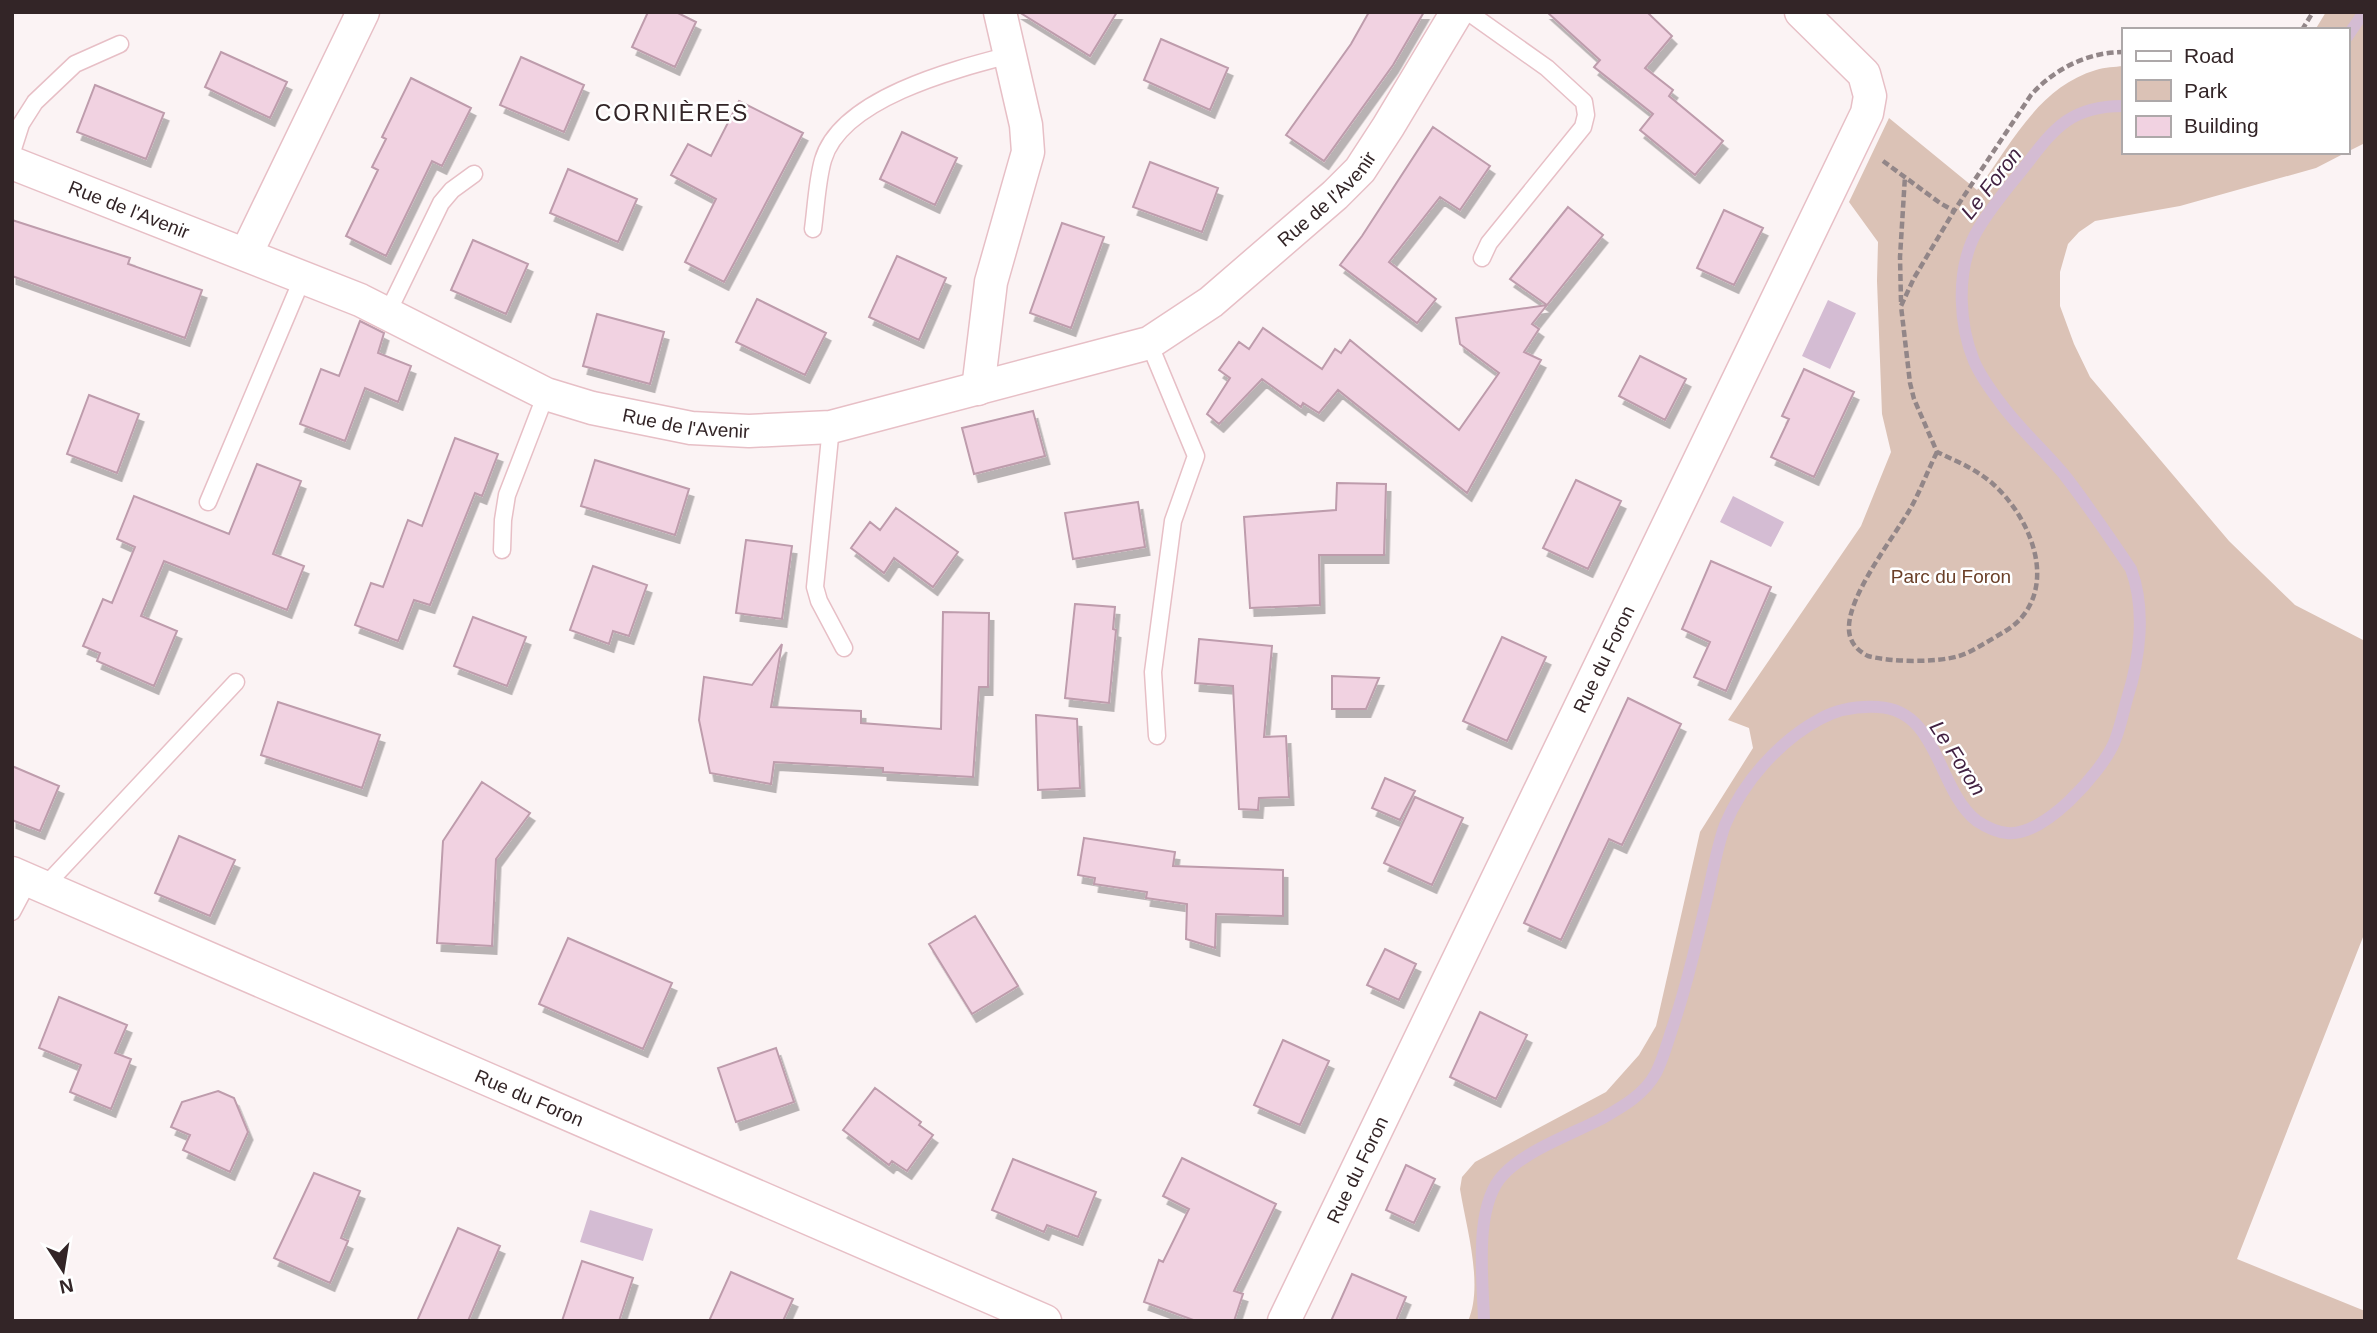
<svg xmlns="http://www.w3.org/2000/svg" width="2377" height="1333" font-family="Helvetica,sans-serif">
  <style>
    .green { fill: #dbc2b6 }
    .water { fill: #d4bcd3 }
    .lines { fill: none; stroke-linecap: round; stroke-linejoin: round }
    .stream { stroke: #d4bcd3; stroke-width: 12 }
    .building { fill: #f1d2e1; stroke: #be9cac; stroke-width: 2; filter: url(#shadow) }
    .lane-casing { stroke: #e7bfc6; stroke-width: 19 }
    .street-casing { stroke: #e7bfc6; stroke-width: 35 }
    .path { stroke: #928688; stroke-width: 4.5; stroke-dasharray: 7 3.5; stroke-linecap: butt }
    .lane { stroke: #fff; stroke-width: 16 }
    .street { stroke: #fff; stroke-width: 32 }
    .labels { text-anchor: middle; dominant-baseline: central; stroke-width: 5; stroke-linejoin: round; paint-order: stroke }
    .street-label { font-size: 19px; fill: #332527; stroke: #fff }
    .park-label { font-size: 19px; fill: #6b4029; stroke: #fff }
    .water-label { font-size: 21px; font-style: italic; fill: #422242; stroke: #fff }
    .quarter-label { font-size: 23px; letter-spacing: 2px; fill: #332527; stroke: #fff }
  </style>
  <defs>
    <filter id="shadow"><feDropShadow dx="4.5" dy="8" stdDeviation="0" flood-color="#0004"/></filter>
  </defs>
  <rect width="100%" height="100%" fill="#fbf3f4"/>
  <path class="green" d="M2326 12H2365V143L2347 152V30H2315Z
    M2123 66V152H2347L2316 168 2180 206 2095 221 2079 232 2068 244 2060 272V306L2074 344 2090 377 2229 541 2295 605 2365 641V932L2237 1259 2365 1311V1321H1468C1484 1285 1466 1227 1460 1189L1462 1177 1475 1162 1606 1092 1639 1055 1656 1026 1700 832 1753 748 1749 728 1728 720 1861 526 1891 452 1882 414 1877 281 1878 242 1849 202 1889 118 1977 190C2011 145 2038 87 2096 70 2105 67 2115 67 2123 66Z"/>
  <path class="water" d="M1828 300 1856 313 1830 369 1802 356Z
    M1733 496 1784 522 1771 547 1720 522Z
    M590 1210 653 1229 643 1261 580 1242Z"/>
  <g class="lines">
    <path class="stream" d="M2347 37 2364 12
      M1484 1321C1483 1280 1473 1205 1504 1174 1527 1150 1572 1134 1601 1119 1622 1107 1644 1095 1656 1073 1663 1059 1667 1044 1672 1029 1686 988 1696 945 1706 902 1712 877 1716 850 1725 825 1743 782 1779 741 1820 719 1838 709 1858 706 1878 707 1939 710 1937 790 1977 821 1986 827 1997 832 2007 833 2044 837 2100 774 2114 743 2120 729 2123 713 2127 699 2140 658 2146 609 2131 569 2110 538 2089 507 2066 477 2045 451 2019 429 1999 401 1990 389 1980 375 1974 361 1959 325 1957 276 1972 241 1980 222 2004 192 2018 175 2051 134 2065 106 2123 106"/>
  </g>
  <path class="building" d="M648 12H676L696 22 675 67 632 47Z
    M1019 12H1117L1090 56Z
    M1369 12H1424L1393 65 1324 161 1286 135 1351 44Z
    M1547 12H1647L1672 36 1645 68 1673 90 1669 96 1723 141 1695 175 1640 130 1653 114 1594 67 1600 60Z
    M1161 39 1228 68 1210 110 1144 80Z
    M221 52 287 82 270 118 205 87Z
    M521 57 584 85 564 132 500 105Z
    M411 78 471 108 442 166 432 161 386 256 346 236 378 170 372 167 386 139 382 137Z
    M95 85 164 113 146 159 77 132Z
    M739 101 803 133 724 282 685 262 716 199 671 175 688 144 711 156Z
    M1433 127 1490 166 1460 210 1440 197 1389 262 1436 299 1417 323 1340 265 1362 236Z
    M902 132 957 158 935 205 880 179Z
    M1150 162 1218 188 1202 232 1133 207Z
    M568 169 637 199 618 242 550 213Z
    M1568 207 1603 235 1547 305 1510 279Z
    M1724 210 1763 228 1734 285 1697 268Z
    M12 220 130 258 128 264 202 290 185 338 12 276Z
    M1062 223 1104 237 1071 328 1030 313Z
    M473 240 528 264 506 314 451 290Z
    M897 256 946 278 919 340 869 317Z
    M757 299 826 333 805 375 736 342Z
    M1547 305 1532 324 1539 329 1524 352 1541 360 1467 493 1338 390 1319 413 1303 403 1301 407 1262 379 1219 424 1207 414 1230 378 1219 370 1239 342 1249 349 1263 328 1322 369 1335 349 1341 353 1350 340 1459 430 1499 373 1460 344 1456 318Z
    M597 314 664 332 650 384 583 366Z
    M360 321 384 333 378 353 411 366 398 402 365 388 345 441 300 424 321 369 339 376Z
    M1640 356 1686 379 1665 420 1619 396Z
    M1804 369 1854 392 1814 477 1771 457 1789 419 1782 416Z
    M89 395 139 414 117 473 67 454Z
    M1033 411 1045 456 974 474 962 428Z
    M455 438 498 454 482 496 475 493 430 605 414 600 398 641 355 625 371 583 383 587 408 520 422 526Z
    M595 460 689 489 675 535 581 506Z
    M257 464 301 481 273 554 304 566 287 610 164 561 141 616 177 631 154 686 97 661 100 653 83 646 103 599 112 603 135 547 117 539 134 496 229 534Z
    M1576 480 1621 501 1588 569 1543 548Z
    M1337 483 1386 484 1384 555H1319L1320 605 1250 608 1244 517 1336 510Z
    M1138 502 1145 547 1073 559 1065 513Z
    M896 508 958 552 933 587 894 558 884 573 851 548 870 522 880 530Z
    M746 540 792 546 782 619 736 613Z
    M1711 561 1771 587 1726 691 1694 677 1710 642 1682 629Z
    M593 566 647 585 629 636 613 631 609 644 570 630Z
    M1075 604 1115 607 1113 629 1116 630 1109 703 1065 698Z
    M943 612 989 613 988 687H979L973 777 883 772V768L774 762 771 784 710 773 699 720 704 677 752 685 782 644 771 707 861 711V723L941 729Z
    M473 617 526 637 507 686 454 666Z
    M1502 637 1546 657 1507 741 1463 721Z
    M1199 639 1272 646 1264 737 1286 736 1289 797 1259 798 1258 810 1239 809 1233 686 1195 683Z
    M1332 676 1379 678 1366 709H1332Z
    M1628 698 1681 724 1622 845 1609 839 1561 940 1524 923Z
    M278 702 380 735 362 788 261 755Z
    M1036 715 1077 719 1080 788 1038 790Z
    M12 766 59 786 40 831 12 820Z
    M1385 778 1415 791 1400 820 1372 808Z
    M482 782 530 813 496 859 492 946 437 943 443 841Z
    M1415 797 1463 818 1432 885 1384 863Z
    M179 836 235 860 210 916 155 893Z
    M1084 838 1175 852 1173 866 1283 870V916L1216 914 1215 948 1186 939 1187 904 1146 898 1147 892 1094 884 1095 878 1078 875Z
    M975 916 1018 986 972 1014 929 944Z
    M568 938 672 983 643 1049 539 1004Z
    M1385 949 1416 964 1399 1000 1367 985Z
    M59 997 127 1025 115 1053 131 1059 111 1109 70 1092 81 1065 39 1048Z
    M1480 1012 1527 1035 1496 1099 1450 1077Z
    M1283 1040 1329 1061 1300 1125 1254 1105Z
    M776 1048 794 1102 736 1122 718 1068Z
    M875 1088 921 1122 919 1125 933 1135 907 1171 892 1161 889 1165 843 1130Z
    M218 1091 234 1098 248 1132 230 1172 183 1150 190 1135 171 1127 182 1102Z
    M1182 1158 1276 1204 1234 1291 1243 1294 1234 1321H1196L1144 1302 1159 1260 1163 1262 1189 1209 1163 1196Z
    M1013 1159 1096 1192 1078 1237 1047 1225 1044 1232 992 1210Z
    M1406 1165 1435 1179 1414 1223 1386 1210Z
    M314 1173 360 1191 341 1238 348 1241 330 1283 274 1258Z
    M458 1228 500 1246 468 1321H417Z
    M582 1261 633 1278 619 1321H562Z
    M731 1272 793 1299 783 1321H709Z
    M1352 1274 1406 1297 1396 1321H1331Z"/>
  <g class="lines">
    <g class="lane-casing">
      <path id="lane" d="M1468 12 1547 68 1584 102 1586 115 1583 127 1489 243 1482 258
        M12 152 21 124 35 102 75 64 120 44
        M813 229C816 207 817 181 823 160 841 98 956 69 1010 55
        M388 312 441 203 452 190 474 174
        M1149 343 1196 456 1173 521 1153 672 1157 736
        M831 427 815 587 819 601 844 648
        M208 502 303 277
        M502 550 503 520 507 495 546 394
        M44 887 236 682
        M12 912 29 880"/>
    </g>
    <g class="street-casing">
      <g id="street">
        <path id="s1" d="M12 163 360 300 546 394 592 408 691 428 749 431 831 427 1149 343 1211 302 1335 195 1360 170 1388 127 1457 12"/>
        <path d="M246 254 363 12"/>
        <path d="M978 389 991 282 1028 152 1026 125 1000 12"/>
        <path id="s2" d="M12 873 1045 1321"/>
        <path id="s3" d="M1284 1321 1867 113 1870 96 1864 74 1801 12"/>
      </g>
    </g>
    <path class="path" d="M2302 30 2313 12
      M1883 161 1940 203 1954 211
      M1901 302 1900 257 1905 176
      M1937 452C1927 472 1920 492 1909 511 1892 539 1850 594 1849 626 1848 640 1856 650 1868 656 1891 662 1935 663 1959 656 1969 653 1978 647 1987 642 2000 634 2013 628 2022 617 2056 576 2027 514 1993 484 1976 469 1956 461 1937 452L1914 399 1910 383 1901 306 1914 278 1954 211 2031 95C2054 69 2088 52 2123 52"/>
    <use href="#lane" class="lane"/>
    <use href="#street" class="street"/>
  </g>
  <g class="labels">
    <g class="street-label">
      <text stroke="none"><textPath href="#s1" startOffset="1430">Rue de l'Avenir</textPath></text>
      <text stroke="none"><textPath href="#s1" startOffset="126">Rue de l'Avenir</textPath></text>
      <text stroke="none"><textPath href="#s1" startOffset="726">Rue de l'Avenir</textPath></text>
      <text stroke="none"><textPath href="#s3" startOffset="735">Rue du Foron</textPath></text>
      <text stroke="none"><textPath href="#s2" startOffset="564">Rue du Foron</textPath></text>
      <text stroke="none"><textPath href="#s3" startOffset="168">Rue du Foron</textPath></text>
    </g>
    <g class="park-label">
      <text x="1951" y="576">Parc du Foron</text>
    </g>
    <g class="water-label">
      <text transform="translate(1991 183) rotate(-52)">Le Foron</text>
      <text transform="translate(1958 758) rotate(57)">Le Foron</text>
    </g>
    <g class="quarter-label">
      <text x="672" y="113">CORNIÈRES</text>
    </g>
  </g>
  <rect width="2377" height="1333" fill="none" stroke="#332527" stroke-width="28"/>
  <rect x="2122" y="28" width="228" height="126" fill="#ffffff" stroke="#ada8a9" stroke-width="2"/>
  <rect x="2136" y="51" width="35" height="10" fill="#ffffff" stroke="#ada8a9" stroke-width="2"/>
  <text x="2184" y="63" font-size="21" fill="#332527">Road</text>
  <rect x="2136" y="80" width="35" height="21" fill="#dbc2b6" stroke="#ada8a9" stroke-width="2"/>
  <text x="2184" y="98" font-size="21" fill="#332527">Park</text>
  <rect x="2136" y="116" width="35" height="21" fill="#f1d2e1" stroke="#ada8a9" stroke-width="2"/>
  <text x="2184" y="133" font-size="21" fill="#332527">Building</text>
  <g transform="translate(63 1270) rotate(168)" stroke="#ffffff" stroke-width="5" paint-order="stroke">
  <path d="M0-5L12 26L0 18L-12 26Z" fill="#332527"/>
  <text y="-10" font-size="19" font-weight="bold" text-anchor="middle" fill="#332527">N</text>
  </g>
</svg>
